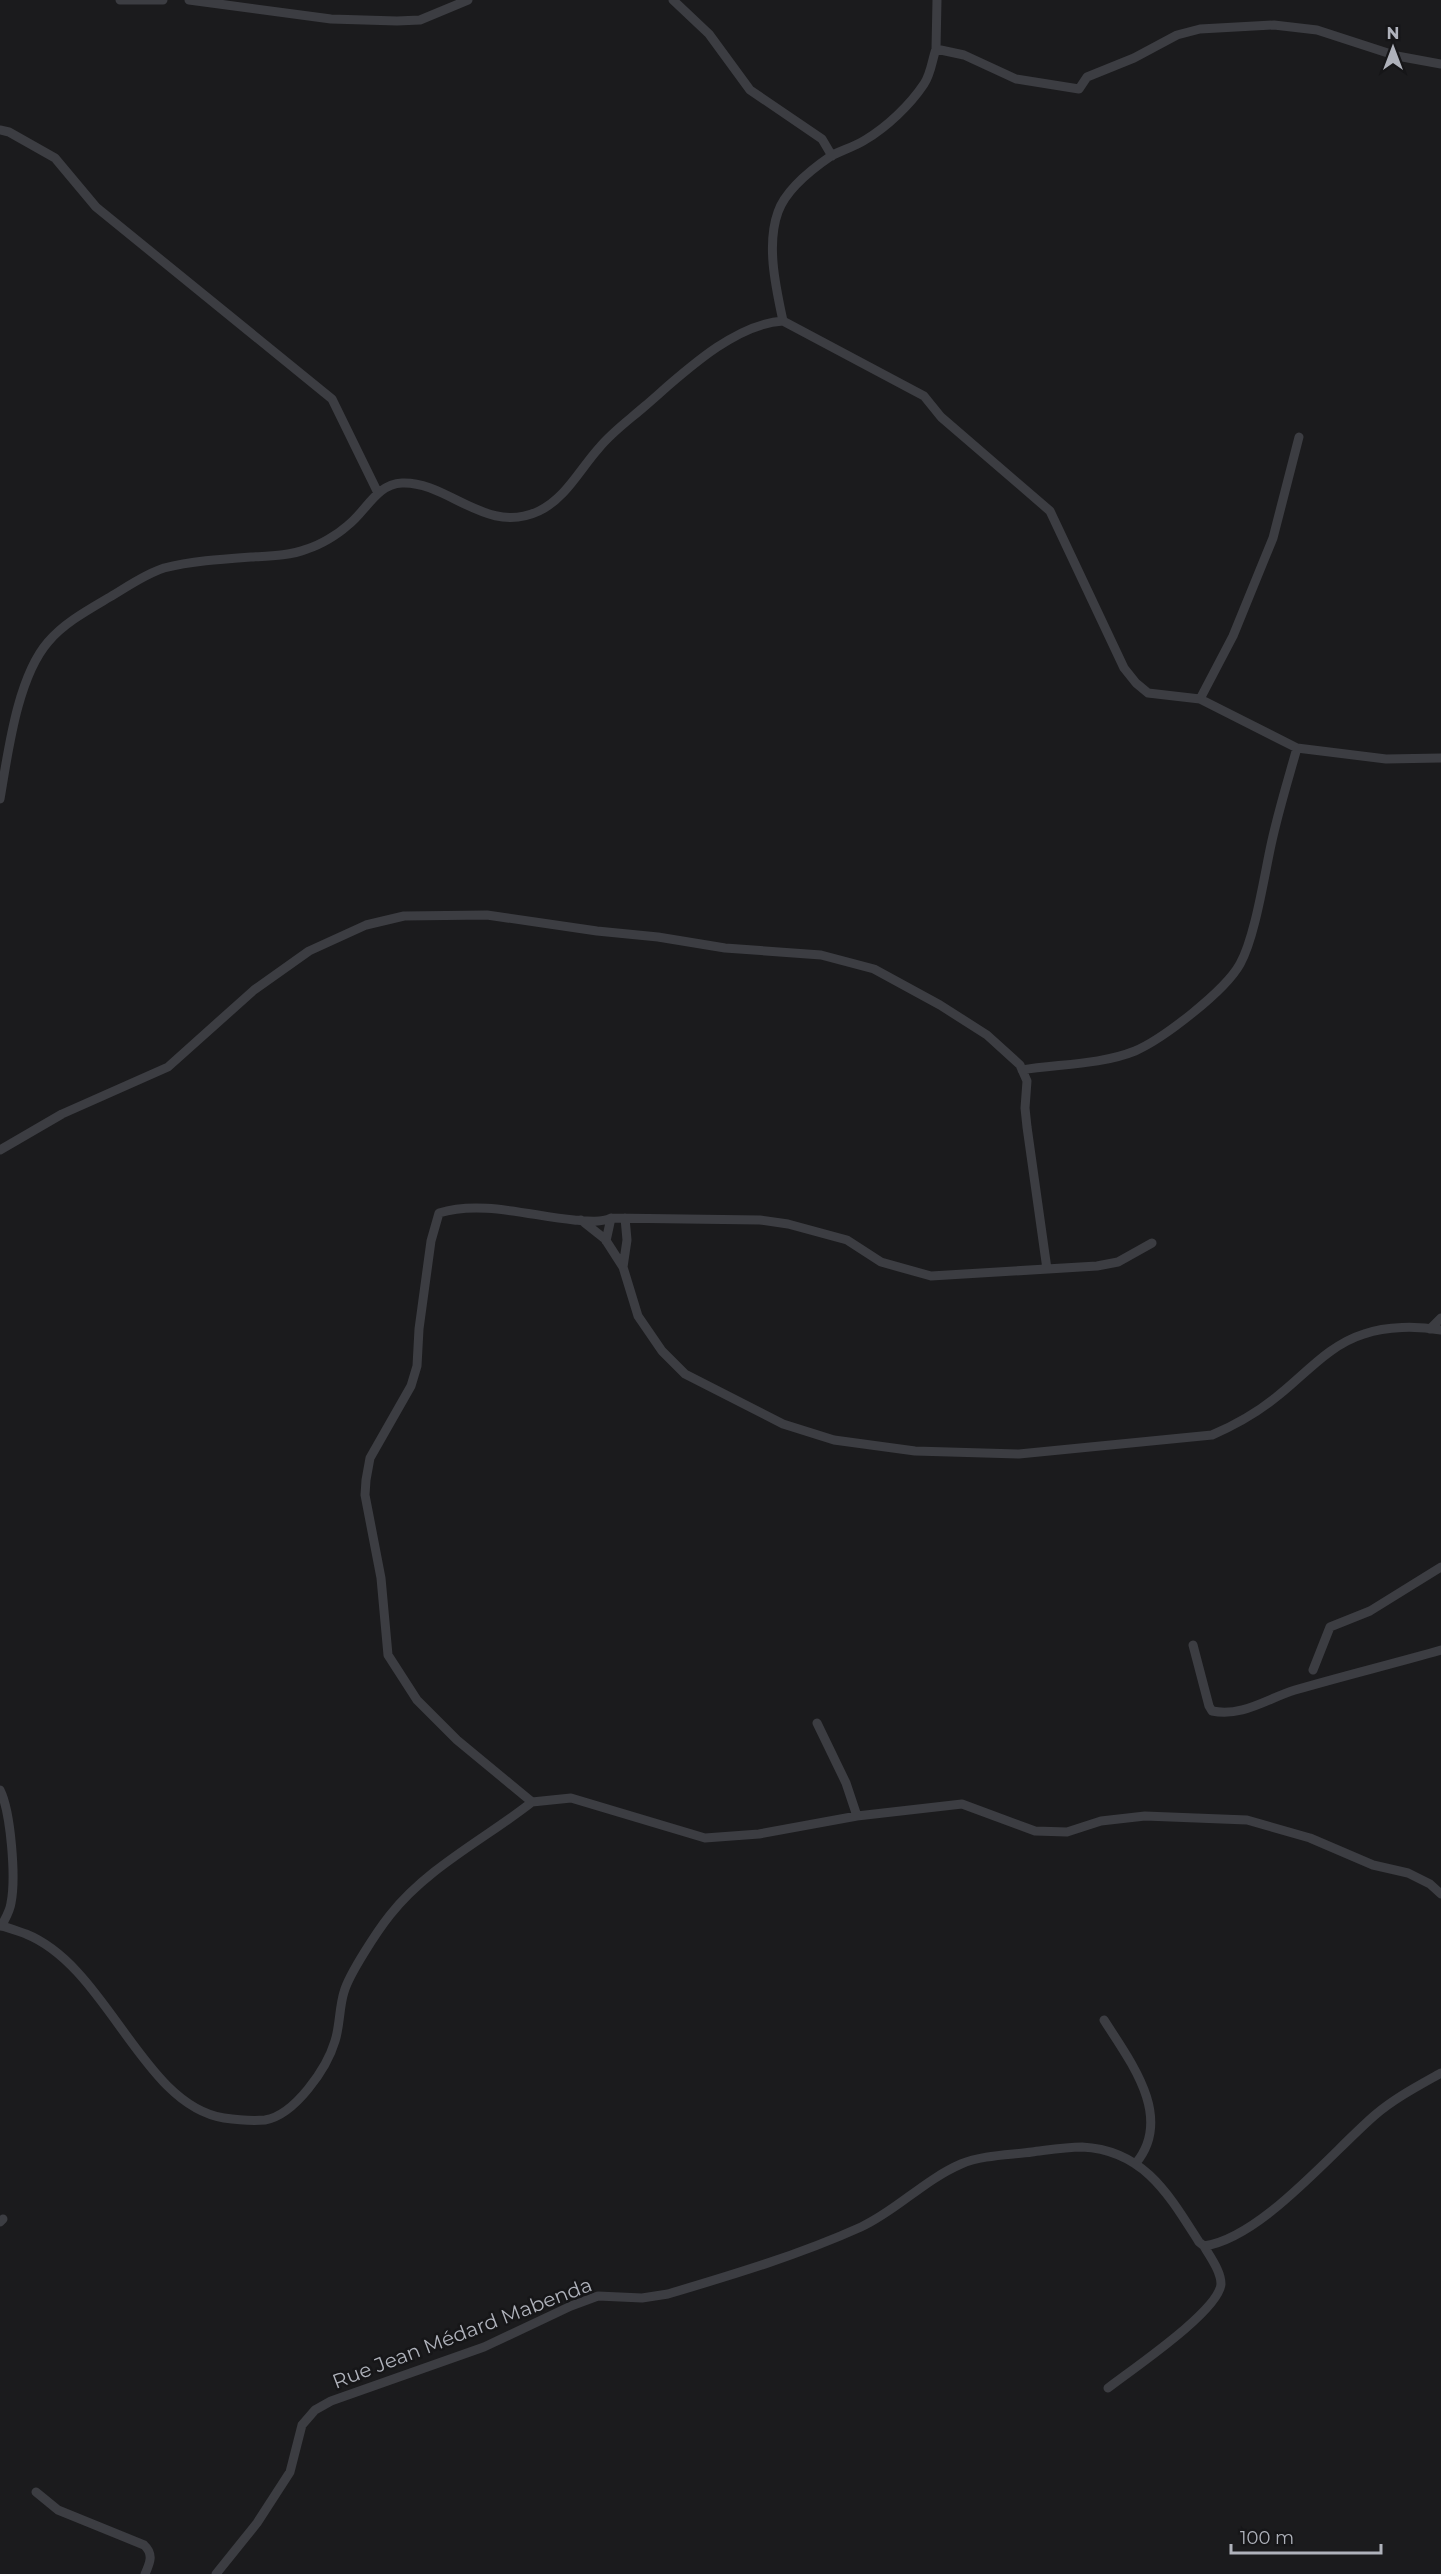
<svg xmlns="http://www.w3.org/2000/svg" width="1441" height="2574" font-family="Montserrat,sans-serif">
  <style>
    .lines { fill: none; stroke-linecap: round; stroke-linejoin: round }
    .street { stroke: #3c3d42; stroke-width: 9 }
    .labels { text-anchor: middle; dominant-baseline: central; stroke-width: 5; stroke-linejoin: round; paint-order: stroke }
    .street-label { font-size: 20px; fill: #afb2bb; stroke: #161618 }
  </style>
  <rect width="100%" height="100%" fill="#1b1b1d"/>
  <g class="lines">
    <path class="street" d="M120 0H163
      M189 0 331 19 397 21 420 20 468 0
      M673 0 709 34 750 90 822 139 832 156
      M936 49 937 0
      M0 130 9 132 55 158 96 207 332 399 378 493
      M783 321C776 288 766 245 778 212 786 189 812 169 831 156 842 150 854 147 865 140 887 127 910 105 924 84 931 74 932 60 936 49L964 55 1016 79 1079 89 1087 77 1134 58 1177 35 1200 29 1274 25 1317 30 1397 56 1441 64
      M1200 699 1233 636 1273 538 1299 437
      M0 799C8 753 17 678 48 642 64 623 88 610 110 597 127 587 145 574 164 568 192 561 223 559 251 557 269 556 289 556 307 549 320 545 337 535 347 526 366 512 376 484 402 483 448 481 486 536 539 511 566 498 580 469 599 448 612 432 629 420 645 406 681 375 733 324 783 321L924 396 941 417 1050 511 1124 668 1136 683 1148 693 1200 699 1297 748 1386 759 1441 758
      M1022 1070C1058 1064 1100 1065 1135 1051 1163 1039 1225 991 1240 964 1255 937 1264 877 1271 845 1278 812 1288 780 1297 748
      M0 1150 62 1114 168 1067 254 990 309 951 366 925 404 916 487 915 597 931 658 937 725 948 821 955 874 969 940 1005 987 1035 1020 1065 1027 1081 1025 1108 1027 1127 1047 1269
      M625 1218 627 1240 623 1267 638 1316 662 1351 685 1374 783 1424 834 1440 915 1451 1019 1454 1212 1435C1235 1425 1255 1414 1275 1398 1304 1376 1328 1345 1364 1334 1387 1326 1417 1326 1441 1330
      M581 1220 605 1239 623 1267
      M606 1241 611 1218
      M1430 1329 1441 1318
      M1193 1645 1209 1706 1212 1711C1243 1717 1266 1699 1295 1690 1343 1676 1392 1664 1441 1650
      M1313 1670 1330 1627 1370 1611 1441 1567
      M817 1723 846 1783 857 1816
      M0 1790C11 1812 16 1878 11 1903 10 1911 5 1919 2 1925
      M532 1802 457 1740 417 1700 388 1655 381 1578 365 1495 366 1480 370 1458 411 1386 417 1366 419 1329 431 1241 439 1213C481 1200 531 1216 574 1220 586 1221 600 1223 611 1218L760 1220 788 1224 847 1240 881 1262 931 1276 1097 1266 1118 1262 1152 1243
      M0 1926C8 1927 17 1931 26 1934 108 1967 142 2105 224 2118 238 2120 252 2121 265 2120 295 2115 327 2068 335 2041 340 2026 339 2008 344 1992 349 1974 378 1930 390 1915 428 1867 485 1839 532 1802L571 1798 705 1838 759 1834 857 1816 962 1804 1035 1831 1067 1832 1101 1821 1145 1816 1247 1820 1310 1838 1373 1865 1408 1873 1430 1884 1441 1894
      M1104 2020C1130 2061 1174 2117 1136 2163
      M0 2222 3 2219
      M1108 2388C1131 2370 1219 2311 1221 2284 1221 2271 1210 2257 1204 2246
      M36 2492 58 2510 144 2545C154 2554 150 2563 145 2574
      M216 2574 257 2523 290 2472 302 2425 315 2410 331 2401 484 2347 571 2306 598 2296 642 2298 668 2294C732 2275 799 2255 861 2227 896 2211 924 2180 961 2164 982 2155 1009 2155 1032 2152 1048 2150 1065 2147 1082 2147 1144 2150 1169 2195 1199 2242L1204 2246C1261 2238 1331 2153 1375 2115 1395 2098 1418 2086 1441 2073"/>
  </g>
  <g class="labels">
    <g class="street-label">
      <text transform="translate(462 2333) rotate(-21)">Rue Jean Médard Mabenda</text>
    </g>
  </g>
  <g transform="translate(1393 48)" stroke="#161618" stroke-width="4.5" paint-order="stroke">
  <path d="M0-4.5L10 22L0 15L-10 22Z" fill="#afb2bb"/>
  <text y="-9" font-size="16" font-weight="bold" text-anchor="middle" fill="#afb2bb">N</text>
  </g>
  <path d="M1231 2544v9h150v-9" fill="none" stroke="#afb2bb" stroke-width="3"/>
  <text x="1240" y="2544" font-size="18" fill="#afb2bb" stroke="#161618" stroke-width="4.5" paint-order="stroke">100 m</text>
</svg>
